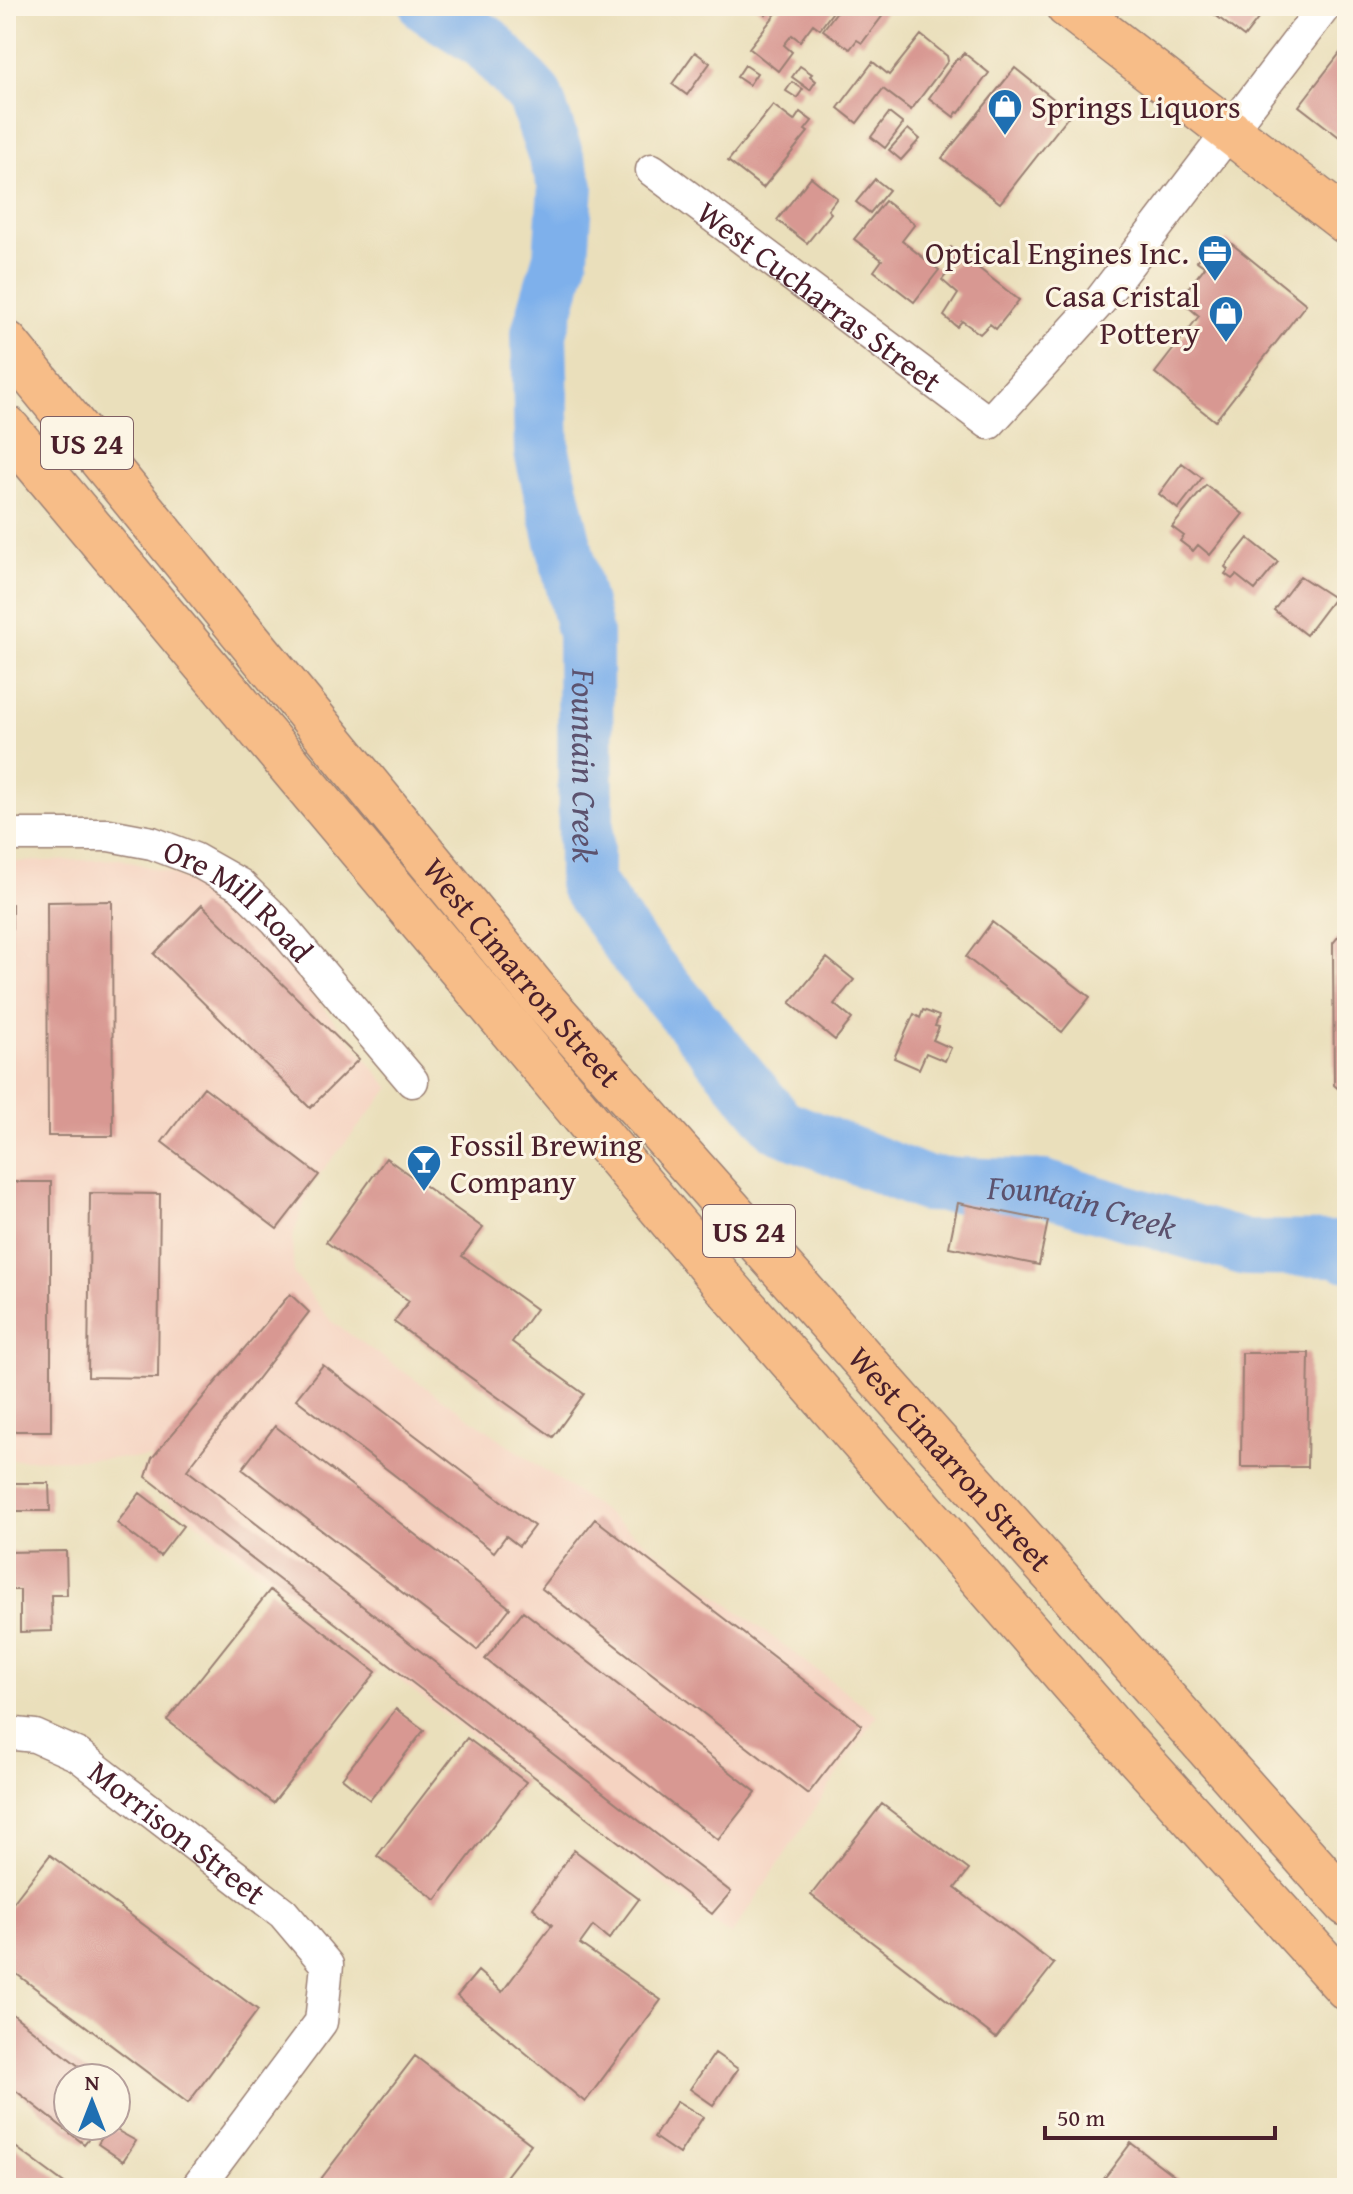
<svg xmlns="http://www.w3.org/2000/svg" width="1353" height="2194" font-family="'Gentium Book Plus',serif">
  <style>
    .built { fill: #f5d3c1 }
    .lines { fill: none; stroke-linecap: round; stroke-linejoin: round }
    .river { stroke: #7eb0eb; stroke-width: 56 }
    .building { fill: #d89892 }
    .minor-casing { stroke: #9a7f73; stroke-width: 35 }
    .primary-casing { stroke: #9a7f73; stroke-width: 47 }
    .trunk-casing { stroke: #9a7f73; stroke-width: 47 }
    .minor { stroke: #fff; stroke-width: 32 }
    .primary { stroke: #f7bd88; stroke-width: 44 }
    .trunk { stroke: #f7bd88; stroke-width: 44 }
    .labels { text-anchor: middle; dominant-baseline: central; stroke-width: 6; stroke-linejoin: round; paint-order: stroke }
    .shield { fill: #fcf5e5; stroke: #7f5f63; stroke-width: 2 }
    .shield-label { font-size: 30px; font-weight: bold; fill: #4a1f2b }
    .poi-label { font-size: 32px; fill: #4a1f2b; stroke: #fcf5e5; text-anchor: start }
    .street-label { font-size: 32px; fill: #4a1f2b; stroke: #fcf5e5 }
    .water-label { font-size: 34px; font-style: italic; fill: #5c526e; stroke: #fcf5e5 }
  </style>
  <rect width="100%" height="100%" fill="#fcf5e5"/>
  <filter id="ink" filterUnits="userSpaceOnUse"><feTurbulence type="fractalNoise" baseFrequency=".0125" numOctaves="2"/><feDisplacementMap in="SourceGraphic" scale="16" xChannelSelector="R" yChannelSelector="G"/><feConvolveMatrix kernelMatrix="1 2 1 2 8 2 1 2 1" color-interpolation-filters="sRGB"/></filter>
  <filter id="wash" filterUnits="userSpaceOnUse"><feTurbulence type="fractalNoise" baseFrequency=".006" numOctaves="4" result="noise"/><feDisplacementMap in="SourceGraphic" scale="32" xChannelSelector="R" yChannelSelector="G"/><feGaussianBlur stdDeviation="1.8" result="paint"/><feColorMatrix in="noise" values="0 0 0 0 0 0 0 0 0 0 0 0 0 0 0 0 0 1.4 0 .05"/><feComposite in="paint" operator="in"/></filter>
  <g filter="url(#wash)">
    <rect width="100%" height="100%" fill="#eadfbb"/>
    <path class="built" d="M121 859 173 874 229 903 280 955 390 1088 311 1185 292 1239 294 1274 331 1321 602 1510 877 1715 731 1936 137 1477 151 1458 6 1460V862Z"/>
    <g class="lines">
      <path class="river" id="s1" d="M428 6 486 43 535 96 566 186 561 257 539 333 542 452 585 634 586 883 637 955 780 1126 926 1184 1044 1188 1246 1248 1337 1249 1347 1254"/>
    </g>
    <g id="blocks">
      <path class="building" d="M754 6H773L766 15Z
        M782 6H837L820 29 813 24 800 41 792 35 784 45 792 52 778 71 749 48Z
        M841 6H890L862 43 857 40 850 49 823 30Z
        M1207 6H1268L1244 37 1206 8Z
        M921 35 947 56 948 61 911 110 883 89 857 123 838 108 873 62 889 75Z
        M1347 44V143L1299 106Z
        M695 52 710 63 687 95 672 84Z
        M964 53 989 73 959 113 957 112 954 117 929 98 957 58 959 59Z
        M745 65 757 73 749 85 737 77Z
        M800 66 812 74 810 76 816 81 810 90 792 77Z
        M1015 68 1071 113 1000 203 942 158Z
        M792 82 803 89 797 98 786 91Z
        M773 105 794 121 800 112 812 121 805 130 808 132 763 188 728 161Z
        M889 113 903 124 885 148 871 137Z
        M908 129 920 139 901 160 889 150Z
        M811 177 837 198 828 210 831 213 807 243 777 220Z
        M875 179 889 190 870 213 856 202Z
        M885 201 915 224 902 241 939 270 914 302 874 271 882 260 854 239Z
        M1227 240 1306 304 1215 421 1155 373 1199 316 1179 299 1205 267 1197 261 1206 250 1211 254Z
        M951 247 960 254 951 266 941 258Z
        M962 255 1019 300 996 329 990 324 980 334 962 321 957 327 944 316 958 294 942 280Z
        M1182 463 1202 478 1178 509 1159 494Z
        M1206 485 1243 514 1210 555 1198 545 1193 551 1180 541 1184 536 1172 527Z
        M1248 538 1278 562 1255 590 1236 575 1232 579 1225 574 1228 570 1225 567Z
        M1300 576 1334 598 1306 635 1274 610Z
        M112 901 113 1136H48L47 902Z
        M6 904H12L10 1137H6Z
        M202 905 359 1059 310 1108 154 954Z
        M992 922 1090 997 1062 1032 966 957Z
        M1347 926V1096L1334 1085 1333 956V943Z
        M827 958 854 980 834 1004 852 1019 835 1040 790 1003Z
        M923 1010 939 1016 935 1026 939 1027 933 1040 951 1048 945 1061 926 1053 919 1069 894 1058 914 1014 920 1018Z
        M204 1087 319 1175 277 1229 162 1142Z
        M386 1158 483 1228 462 1256 536 1309 512 1342 584 1394 553 1437 394 1322 409 1301 326 1242Z
        M6 1182H51V1431H6Z
        M90 1193 160 1194 158 1378 88 1377Z
        M958 1203 1048 1221 1039 1265 949 1247Z
        M290 1294 309 1312 187 1470 731 1892 712 1914 146 1477 152 1458Z
        M1242 1353H1309L1307 1467H1241Z
        M323 1365 534 1526 519 1546 506 1536 494 1552 296 1399Z
        M275 1426 510 1608 477 1650 242 1469Z
        M6 1483H49L50 1511H6Z
        M140 1493 183 1526 160 1556 117 1523Z
        M595 1519 862 1725 808 1794 541 1588Z
        M66 1551 67 1595H51L52 1631 20 1632V1590H6V1552Z
        M270 1590 376 1672 273 1803 167 1720Z
        M523 1611 756 1792 718 1840 485 1659Z
        M396 1709 424 1730 370 1800 342 1778Z
        M467 1738 526 1782 436 1900 377 1856Z
        M882 1804 969 1870 955 1888 1054 1964 996 2038 811 1895Z
        M574 1850 639 1899 609 1939 593 1926 580 1944 661 2000 585 2102 457 1996 478 1971 502 1992 552 1925 533 1908Z
        M50 1855 258 2010 188 2103 6 1966V1912Z
        M6 2009 94 2078H68V2126H98L84 2144 6 2083Z
        M715 2053 738 2069 713 2105 690 2089Z
        M415 2056 531 2144 497 2188H314Z
        M677 2101 703 2117 679 2154 654 2137Z
        M109 2126 136 2141 123 2161 98 2144Z
        M6 2140 71 2188H6Z
        M1131 2143 1190 2188H1097Z"/>
    </g>
  </g>
  <g filter="url(#ink)">
    <use href="#blocks" fill-opacity="0" stroke="#9a7f73" stroke-width="2"/>
    <g class="lines">
      <g class="minor-casing">
        <g id="minor">
          <path id="s2" d="M652 170 989 423 1100 301 1325 6"/>
          <path id="s3" d="M6 835H109L152 843 194 859 240 885 276 920 412 1081"/>
          <path id="s4" d="M6 1733 35 1736 78 1755 283 1913 327 1965 321 2022 197 2188"/>
        </g>
      </g>
      <g class="primary-casing">
        <path id="primary" d="M1068 6 1347 222"/>
      </g>
      <g class="trunk-casing">
        <g id="trunk">
          <path id="s5" d="M6 343 545 1002 1347 1904"/>
          <path d="M6 427 727 1287 1119 1736 1347 1988"/>
        </g>
      </g>
      <use href="#minor" class="minor"/>
      <use href="#primary" class="primary"/>
      <use href="#trunk" class="trunk"/>
    </g>
  </g>
  <defs>
    <g id="shop-pin" transform="scale(1.8)"><path d="M0 17L-7.5 6A9.5 9.5 0 1 1 7.5 6Z" fill="#1f6fb2" stroke="#fcf5e5"/><path d="M-5-2.5h2.3a2.7 3.5 0 0 1 5.4 0H5L5.5 6h-11ZM-1.5-2.5h3a1.5 2.3 0 0 0-3 0Z" fill="#fff"/></g>
    <g id="office-pin" transform="scale(1.8)"><path d="M0 17L-7.5 6A9.5 9.5 0 1 1 7.5 6Z" fill="#1f6fb2" stroke="#fcf5e5"/><path d="M-6-3h4V-5.5h4V-3h4V5H-6ZM-1-4.5V-3h2v-1.5ZM-6 0V1H6V0Z" fill="#fff"/></g>
    <g id="bar-pin" transform="scale(1.8)"><path d="M0 17L-7.5 6A9.5 9.5 0 1 1 7.5 6Z" fill="#1f6fb2" stroke="#fcf5e5"/><path d="M-6-5H6L.8 .8V4.5H3.5V6h-7V4.5H-.8V.8Z" fill="#fff"/></g>
  </defs>
  <g fill-rule="evenodd">
    <use href="#shop-pin" x="1005" y="106"/>
    <use href="#office-pin" x="1215" y="252"/>
    <use href="#shop-pin" x="1226" y="313"/>
    <use href="#bar-pin" x="424" y="1162"/>
  </g>
  <g class="labels">
    <g class="shield">
      <rect x="41" y="417" width="92" height="52" rx="6"/>
      <rect x="703" y="1205" width="92" height="52" rx="6"/>
    </g>
    <g class="shield-label">
      <text x="87" y="443">US 24</text>
      <text x="749" y="1231">US 24</text>
    </g>
    <g class="poi-label">
      <text x="1031" y="106">Springs Liquors</text>
      <text x="1189" y="252" text-anchor="end">Optical Engines Inc.</text>
      <text x="1200" y="295" text-anchor="end">Casa Cristal<tspan x="1200" dy="37">Pottery</tspan></text>
      <text x="450" y="1144">Fossil Brewing<tspan x="450" dy="37">Company</tspan></text>
    </g>
    <g class="street-label">
      <text stroke="none"><textPath href="#s2" startOffset="210">West Cucharras Street</textPath></text>
      <text stroke="none"><textPath href="#s3" startOffset="252">Ore Mill Road</textPath></text>
      <text stroke="none"><textPath href="#s5" startOffset="814">West Cimarron Street</textPath></text>
      <text stroke="none"><textPath href="#s5" startOffset="1462">West Cimarron Street</textPath></text>
      <text stroke="none"><textPath href="#s4" startOffset="202">Morrison Street</textPath></text>
    </g>
    <g class="water-label">
      <text stroke="none"><textPath href="#s1" startOffset="824">Fountain Creek</textPath></text>
      <text stroke="none"><textPath href="#s1" startOffset="1568">Fountain Creek</textPath></text>
    </g>
  </g>
  <rect width="1353" height="2194" fill="none" stroke="#fcf5e5" stroke-width="32"/>
  <g transform="translate(92 2102)"><circle r="38" fill="#fcf5e5" stroke="#b59f9b" stroke-width="2"/>
  <path d="M0-6L14 30L0 20L-14 30Z" fill="#1f6fb2"/>
  <text y="-12" font-size="22" font-weight="bold" text-anchor="middle" fill="#4a1f2b">N</text>
  </g>
  <path d="M1045 2126v12h230v-12" fill="none" stroke="#4a1f2b" stroke-width="4"/>
  <text x="1057" y="2126" font-size="24" fill="#4a1f2b" stroke="#fcf5e5" stroke-width="6" paint-order="stroke">50 m</text>
</svg>
